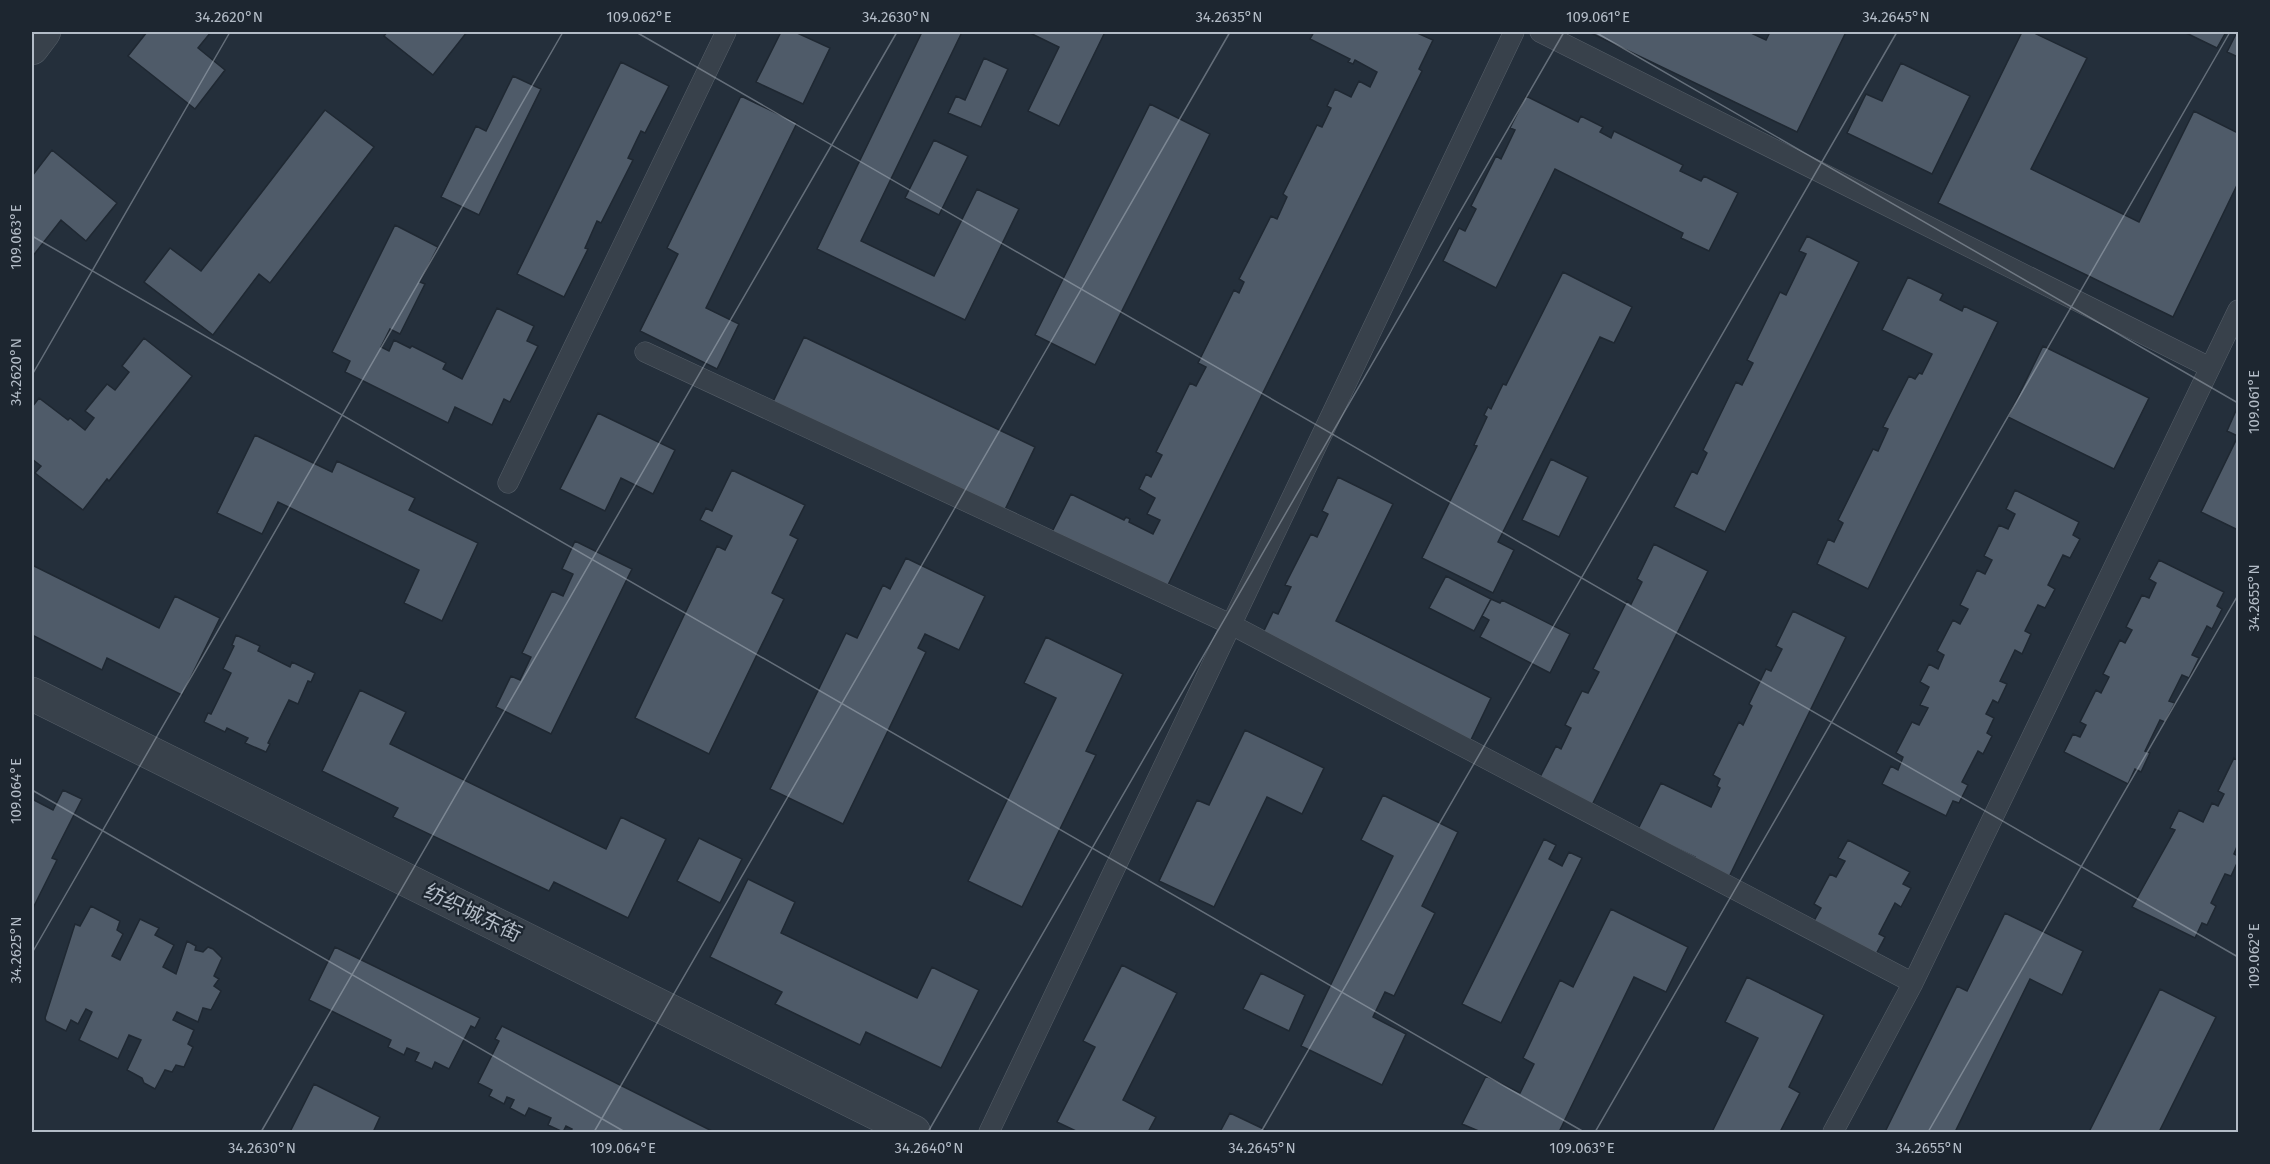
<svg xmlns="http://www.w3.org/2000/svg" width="2270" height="1164" font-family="'Fira Sans','Noto Sans SC',sans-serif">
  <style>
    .building { fill: #4f5b69; stroke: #1f2832; stroke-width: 1.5 }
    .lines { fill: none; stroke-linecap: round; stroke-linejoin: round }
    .service-casing { stroke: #565f69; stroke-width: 21 }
    .tertiary-casing { stroke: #565f69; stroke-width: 34 }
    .service { stroke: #38414b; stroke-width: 20 }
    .tertiary { stroke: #38414b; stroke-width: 33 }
    .ticks { fill: none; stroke: #b3bcc7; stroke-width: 1.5; stroke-opacity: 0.45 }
    .labels { text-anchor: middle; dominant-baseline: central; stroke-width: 4.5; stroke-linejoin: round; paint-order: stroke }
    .street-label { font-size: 21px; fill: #b3bcc7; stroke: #1d2630 }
    .neatline { fill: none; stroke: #b3bcc7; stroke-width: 2 }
    .ticks-label { font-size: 15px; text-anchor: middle; fill: #b3bcc7 }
  </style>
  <rect width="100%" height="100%" fill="#242f3b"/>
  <path class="building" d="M147 32H211L198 48 225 70 195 109 128 56Z
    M387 32H467L433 75 384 36Z
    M781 32H795L830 48 803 104 756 82Z
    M922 32H962L861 241 934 276 977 189 1019 209 965 320 817 249Z
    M1028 32H1105L1059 126 1028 111 1059 47Z
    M1314 32H1415L1433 40 1419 69 1422 71 1162 597 1048 540 1071 494 1124 520 1126 517 1130 519 1129 522 1153 534 1160 520 1147 514 1155 498 1139 489 1146 474 1151 477 1162 455 1156 452 1190 383 1196 386 1206 367 1198 363 1234 290 1239 293 1244 282 1239 279 1271 216 1277 219 1287 197 1283 194 1317 125 1322 127 1331 108 1327 106 1335 89 1351 97 1359 81 1370 87 1377 72 1355 60 1353 64 1348 62 1350 59 1310 39Z
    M1589 32H1749L1766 40 1770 32H1846L1797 132Z
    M2022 32H2032L2087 58 2031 169 2139 222 2194 111 2238 133V183L2173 317 1938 203Z
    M2184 32H2226L2217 48Z
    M2237 32H2238V57L2227 52Z
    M984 58 1008 69 981 127 948 113 956 96 965 100Z
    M621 62 669 86 645 133 641 131 628 158 633 160 601 223 597 221 585 248 588 249 564 297 517 274Z
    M1901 63 1970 96 1932 174 1847 133 1866 94 1882 101Z
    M513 76 541 89 479 215 441 197 476 126 486 131Z
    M741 96 797 123 706 308 739 324 717 369 640 331 678 254 667 248Z
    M1526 96 1578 122 1581 116 1603 127 1600 132 1611 138 1614 131 1683 165 1680 171 1701 181 1704 176 1738 193 1709 251 1681 238 1683 233 1555 169 1496 288 1443 261 1459 228 1465 231 1476 209 1471 206 1496 156 1501 159 1515 130 1510 128Z
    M1150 104 1210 134 1095 365 1035 335Z
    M325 110 374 147 270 283 259 274 213 335 144 282 170 248 201 271Z
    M934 140 968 156 939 215 905 198Z
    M52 150 117 203 86 241 61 220 32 257V176Z
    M395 225 438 247 420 282 425 284 400 334 390 329 381 347 389 351 394 340 410 348 412 346 446 363 443 369 462 379 497 308 534 326 527 341 538 346 510 402 504 399 492 425 455 407 448 423 345 372 350 361 332 352Z
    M1807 236 1859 262 1725 532 1674 507 1692 471 1697 474 1707 453 1703 450 1736 382 1742 385 1753 363 1747 360 1780 292 1786 295 1806 254 1799 251Z
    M1563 272 1632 307 1614 343 1600 337 1498 542 1514 550 1493 593 1422 558 1477 446 1474 445 1487 417 1484 415 1488 407 1491 409 1503 384 1506 385Z
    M1908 277 1943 294 1940 300 1962 311 1964 306 1998 322 1868 589 1817 564 1828 539 1834 542 1843 523 1838 520 1873 449 1878 451 1888 429 1883 427 1909 376 1915 379 1919 373 1922 374 1932 354 1882 330Z
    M804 337 1035 447 1001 518 770 408Z
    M144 338 192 376 109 481 107 479 83 510 35 473 41 466 32 459V407L39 398 68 420 70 418 85 430 94 418 85 411 107 384 115 390 129 372 122 366Z
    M2043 346 2149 398 2114 469 2008 417Z
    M2238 406V530L2201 512 2238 436 2227 431Z
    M598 413 675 450 653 494 621 478 605 511 560 489Z
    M255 435 332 472 337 461 415 498 409 510 478 543 442 621 404 603 419 570 278 502 262 534 217 513Z
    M1551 459 1588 477 1559 537 1522 520Z
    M732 470 805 505 790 535 798 539 772 593 784 599 709 754 635 718 717 546 725 550 732 536 700 520 706 508 712 511Z
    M1338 477 1393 504 1336 621 1491 698 1468 746 1258 643 1273 612 1278 614 1291 587 1285 585 1311 534 1317 537 1328 514 1322 511Z
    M2015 490 2079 522 2073 535 2080 539 2070 558 2063 555 2048 585 2055 589 2045 608 2038 605 2025 631 2031 634 2022 654 2015 650 2000 681 2007 684 1998 703 1993 700 1986 714 1994 718 1987 733 1992 736 1983 754 1978 751 1962 782 1968 785 1959 803 1953 801 1946 816 1882 784 1891 766 1898 770 1903 757 1896 753 1912 722 1919 725 1928 708 1920 705 1929 687 1920 682 1929 664 1938 669 1944 655 1937 651 1953 620 1960 624 1968 609 1960 605 1977 570 1985 574 1992 560 1984 556 1999 525 2008 529 2015 514 2006 509Z
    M575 541 632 569 551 734 496 707 511 676 520 680 531 657 522 653 552 591 563 596 573 574 562 569Z
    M1654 544 1708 571 1592 805 1539 779 1556 746 1561 749 1571 728 1565 725 1582 691 1588 693 1599 672 1593 669 1627 601 1631 604 1642 582 1637 579Z
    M906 558 985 596 959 650 925 634 918 648 926 652 843 824 770 789 846 633 857 638 883 585 890 589Z
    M2159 560 2224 592 2217 606 2222 609 2212 629 2207 626 2192 655 2199 658 2189 678 2182 675 2169 701 2175 703 2165 722 2160 720 2145 751 2150 753 2141 772 2135 769 2128 784 2064 752 2073 734 2080 737 2086 725 2080 722 2096 690 2101 693 2109 677 2103 674 2120 640 2125 643 2132 630 2126 627 2142 595 2149 598 2156 583 2149 579Z
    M32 565 159 628 175 596 220 618 182 695 107 658 102 670 32 635Z
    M1446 576 1491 599 1474 631 1429 608Z
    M1491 599 1500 603 1502 600 1570 634 1550 673 1480 637 1489 620 1482 616Z
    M1793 611 1846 637 1728 879 1692 862 1695 857 1674 847 1636 833 1661 783 1711 807 1720 788 1717 786 1720 779 1713 775 1739 722 1743 725 1752 706 1749 704 1766 669 1771 671 1782 649 1776 646Z
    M236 635 260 646 258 651 290 667 292 662 315 673 311 682 308 681 298 704 289 700 268 743 270 744 266 752 245 743 248 738 227 728 225 732 204 722 208 713 211 714 231 673 223 669 234 646 232 645Z
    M1046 637 1123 674 1086 751 1096 755 1022 907 968 881 1056 698 1024 683Z
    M360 690 406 712 390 744 606 849 621 817 666 839 628 918 554 882 549 891 393 817 398 808 322 771Z
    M1245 730 1324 768 1302 814 1267 797 1214 907 1159 881 1197 800 1209 805Z
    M2234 758 2238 761V844L2234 854 2238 856V861L2231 876 2225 874 2211 903 2216 906 2207 925 2202 923 2195 938 2132 907 2175 830 2170 828 2179 810 2203 822 2212 803 2218 806 2224 794 2218 791Z
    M63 790 82 799 52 858 57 860 32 910V799L53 810Z
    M1383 795 1458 832 1422 906 1435 913 1394 996 1385 992 1373 1017 1406 1034 1382 1085 1301 1046 1393 856 1361 840Z
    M699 838 742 859 720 903 677 881Z
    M1544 839 1556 845 1549 859 1562 866 1569 852 1582 858 1501 1023 1462 1004Z
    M1848 840 1910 872 1903 884 1911 888 1901 907 1895 903 1879 934 1885 937 1875 956 1814 921 1821 908 1814 904 1830 874 1836 877 1845 861 1838 858Z
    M748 879 795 902 781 933 917 998 932 967 979 990 941 1068 866 1032 860 1045 775 1004 782 992 710 957Z
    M91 906 120 921 117 930 123 934 112 956 120 960 140 919 159 928 155 935 174 945 163 967 176 974 187 941 196 946 195 950 203 952 208 947 213 949 222 958 214 976 219 979 214 986 221 991 211 1010 203 1008 198 1022 177 1012 173 1020 194 1030 188 1044 193 1047 184 1067 176 1065 172 1072 165 1070 155 1089 144 1083 142 1078 127 1070 141 1040 129 1035 118 1059 79 1040 92 1012 86 1009 78 1024 71 1020 66 1031 46 1021 45 1018 75 924 80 926Z
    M1611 909 1688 947 1666 992 1634 977 1559 1132H1481L1462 1124 1486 1076 1520 1093 1534 1064 1523 1058 1560 980 1573 987Z
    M2005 913 2083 951 2062 995 2030 979 1955 1132H1885L1957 986 1967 991Z
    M335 947 480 1018 475 1028 471 1026 449 1069 435 1062 432 1069 415 1061 419 1053 407 1048 404 1055 388 1047 391 1040 309 1000Z
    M1122 965 1177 993 1123 1100 1156 1117 1148 1132H1078L1057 1122 1095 1047 1083 1041Z
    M1261 973 1305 995 1289 1031 1243 1009Z
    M1747 977 1824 1015 1789 1087 1800 1093 1780 1132H1712L1758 1038 1725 1022Z
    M2160 989 2216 1017 2159 1132H2089Z
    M502 1026 714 1132H570L572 1129 566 1126 563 1132 548 1125 551 1118 529 1108 525 1116 510 1108 514 1100 507 1097 504 1104 489 1096 492 1090 478 1083 499 1041 495 1039Z
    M314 1084 380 1117 374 1130 379 1132H290Z
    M1230 1113 1270 1132H1220Z"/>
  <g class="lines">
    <g class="service-casing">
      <path id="service" d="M1540 32 2209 367
        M645 352 1230 624 1913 983
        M508 483 726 32
        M989 1132 1514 32
        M1833 1132 1913 983 2238 310"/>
    </g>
    <g class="tertiary-casing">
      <path id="tertiary" d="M32 48 44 32
        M32 694 914 1132"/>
    </g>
    <use href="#service" class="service"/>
    <use href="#tertiary" class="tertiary"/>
  </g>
  <path class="ticks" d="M636 32 2238 957M1595 32 2238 403M32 236 1584 1132M32 375 230 32M32 790 625 1132M32 953 563 32M261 1132 897 32M594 1132 1230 32M928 1132 1564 32M1261 1132 1897 32M1595 1132 2230 32M1928 1132 2238 595"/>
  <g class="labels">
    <g class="street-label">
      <text transform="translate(473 913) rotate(26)">纺织城东街</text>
    </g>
  </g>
  <rect width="2270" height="1164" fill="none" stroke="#1d2630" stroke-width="66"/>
  <rect x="33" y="33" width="2204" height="1098" class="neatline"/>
  <g class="ticks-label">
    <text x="229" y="22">34.2620°N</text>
    <text x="639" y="22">109.062°E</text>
    <text x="896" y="22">34.2630°N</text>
    <text x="1229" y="22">34.2635°N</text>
    <text x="1598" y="22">109.061°E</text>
    <text x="1896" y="22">34.2645°N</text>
    <text transform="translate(16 237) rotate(-90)" y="5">109.063°E</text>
    <text transform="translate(16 372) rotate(-90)" y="5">34.2620°N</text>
    <text transform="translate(2254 402) rotate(-90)" y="5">109.061°E</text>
    <text transform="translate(2254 598) rotate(-90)" y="5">34.2655°N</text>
    <text transform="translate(16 791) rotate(-90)" y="5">109.064°E</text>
    <text transform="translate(16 950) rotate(-90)" y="5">34.2625°N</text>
    <text transform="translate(2254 956) rotate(-90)" y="5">109.062°E</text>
    <text x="262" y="1153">34.2630°N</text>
    <text x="623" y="1153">109.064°E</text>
    <text x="929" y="1153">34.2640°N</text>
    <text x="1262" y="1153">34.2645°N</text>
    <text x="1582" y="1153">109.063°E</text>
    <text x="1929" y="1153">34.2655°N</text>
  </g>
</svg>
